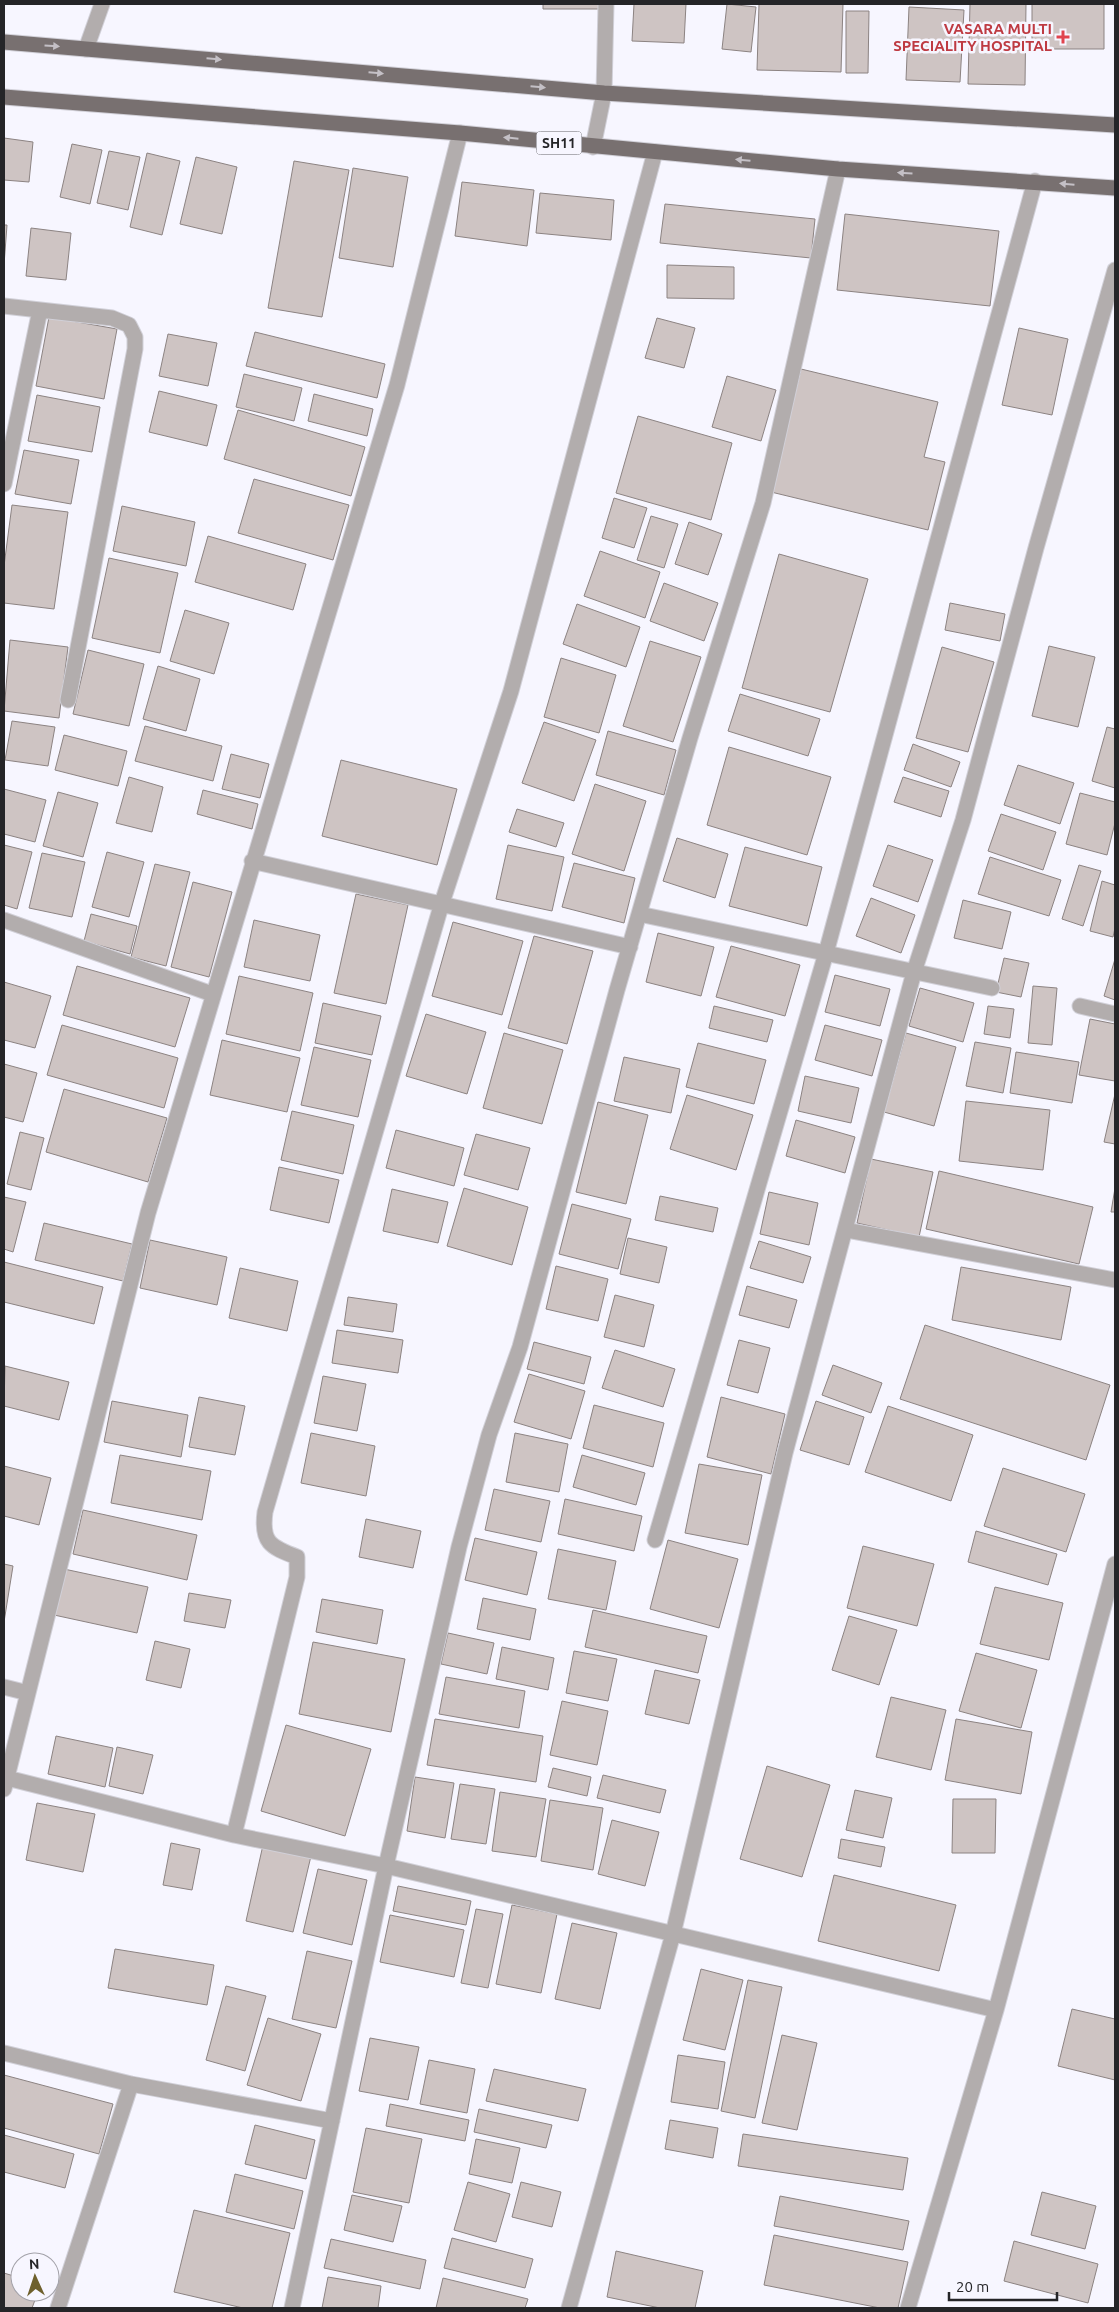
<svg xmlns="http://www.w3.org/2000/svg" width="1119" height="2312" font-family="Ubuntu,sans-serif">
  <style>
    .building { fill: #cec4c3; stroke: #8c8382 }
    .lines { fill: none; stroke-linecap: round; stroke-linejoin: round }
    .minor-casing { stroke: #d1d0d8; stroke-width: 17 }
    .primary-casing { stroke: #d1d0d8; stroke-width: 17 }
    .minor { stroke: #b2adad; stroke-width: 15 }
    .primary { stroke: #787070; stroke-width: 15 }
    .oneway { fill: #c4c0c6 }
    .health-dot { fill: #e0444e; stroke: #f7f6ff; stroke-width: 2 }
    .labels { text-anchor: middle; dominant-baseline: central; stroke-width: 5; stroke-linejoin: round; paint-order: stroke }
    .shield { fill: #f7f6ff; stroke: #646468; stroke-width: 1 }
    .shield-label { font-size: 14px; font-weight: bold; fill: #252528 }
    .health-label { font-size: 15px; font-weight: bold; fill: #be3a42; stroke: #f7f6ff; text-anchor: end }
  </style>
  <rect width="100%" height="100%" fill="#f7f6ff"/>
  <path class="building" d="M543 4H604V9H543Z
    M634 4H686L684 43 632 41Z
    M727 4 756 7 751 52 722 49Z
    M759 4H843L841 72 757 70Z
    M970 4H1026L1025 85 968 84Z
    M1032 4H1104V49H1032Z
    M909 7 964 10 960 82 906 80Z
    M846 11H869L868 73H846Z
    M4 138 33 142 29 182 4 180Z
    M72 144 102 150 90 204 60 197Z
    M109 151 140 157 128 210 97 203Z
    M147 153 180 161 162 235 130 227Z
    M196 157 237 167 222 234 180 224Z
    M294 161 349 170 322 317 268 308Z
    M353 168 408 177 393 267 339 258Z
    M462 182 534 190 527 246 455 236Z
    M540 193 614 200 611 240 536 233Z
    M665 204 815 219 811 258 660 243Z
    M845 214 999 231 990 306 837 290Z
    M4 225H7L4 265Z
    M31 228 71 233 66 280 26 276Z
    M667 265 734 267V299L667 298Z
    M49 317 117 329 104 399 36 386Z
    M657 318 695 328 684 368 645 358Z
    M1019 328 1068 339 1052 415 1002 405Z
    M255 332 385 364 377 398 246 366Z
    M168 334 217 343 208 386 159 376Z
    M801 369 938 402 924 457 945 462 928 530 771 492Z
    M244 374 302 388 294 421 236 407Z
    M727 376 776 390 761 441 712 427Z
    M159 391 217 405 207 446 149 432Z
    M314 394 373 409 367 436 308 421Z
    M37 395 100 407 92 452 28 441Z
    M238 410 365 447 351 496 224 459Z
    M638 416 732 443 711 520 616 493Z
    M24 450 79 460 71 504 15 494Z
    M254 479 349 505 333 560 238 533Z
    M614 498 647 508 634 548 602 538Z
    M12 505 68 512 54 609 4 603V566Z
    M122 506 195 522 186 566 113 551Z
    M651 516 678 524 664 568 637 560Z
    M689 522 722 534 708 575 675 564Z
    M208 536 306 564 293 610 195 582Z
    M600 551 660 572 645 618 584 596Z
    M779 554 868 579 830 712 742 688Z
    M109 558 178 573 160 653 92 638Z
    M664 583 718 603 704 641 650 621Z
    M950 603 1005 614 1000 641 945 630Z
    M577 604 640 627 626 667 563 644Z
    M185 610 229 623 214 674 170 661Z
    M10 640 68 647 59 718 4 711Z
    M650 641 701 657 673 742 623 726Z
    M1049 646 1095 657 1078 727 1032 716Z
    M942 647 994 662 968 752 916 738Z
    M88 650 144 664 129 726 73 714Z
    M561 658 616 675 599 733 544 717Z
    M158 666 200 679 186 731 143 719Z
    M740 694 820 719 808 756 728 731Z
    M12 721 55 727 48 766 5 760Z
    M544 722 596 740 574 801 522 783Z
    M145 726 222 746 213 781 135 761Z
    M1107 727 1115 729V788L1092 781Z
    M608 731 676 750 664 795 596 775Z
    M64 735 127 751 118 786 55 770Z
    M913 744 960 762 951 787 904 770Z
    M729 747 831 777 807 855 707 825Z
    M231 754 269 764 260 798 222 789Z
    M341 760 457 789 437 865 322 836Z
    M1018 765 1074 783 1060 824 1004 805Z
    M129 777 163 787 152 832 116 823Z
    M903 777 949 791 941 817 894 802Z
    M595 784 646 801 624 871 572 854Z
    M4 789 46 800 35 842 4 834Z
    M203 790 258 804 252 829 197 814Z
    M58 792 98 803 83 857 43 846Z
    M1080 793 1115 802V823L1107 855 1066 844Z
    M517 809 564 823 556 847 509 832Z
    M1001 814 1056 832 1043 870 988 851Z
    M677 838 728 854 715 898 663 881Z
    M4 845 32 852 17 909 4 905Z
    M508 845 564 857 552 911 496 899Z
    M888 845 933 860 918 902 873 886Z
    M745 847 822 867 807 926 729 906Z
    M107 852 144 862 129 917 92 907Z
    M42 853 85 862 72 917 29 908Z
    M990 857 1061 880 1049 916 978 894Z
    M574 863 635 878 624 923 562 907Z
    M155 864 190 872 166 966 131 957Z
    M1079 865 1101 871 1083 926 1062 919Z
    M1102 881 1115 885V928L1113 937 1090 931Z
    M193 882 232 892 209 977 171 967Z
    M356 894 408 905 386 1004 334 993Z
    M871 898 915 915 901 953 856 936Z
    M963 900 1011 912 1002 949 954 938Z
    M91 914 137 926 130 954 84 941Z
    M254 920 320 935 310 981 244 967Z
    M453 922 523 941 502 1015 432 996Z
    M658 933 714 947 701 996 646 982Z
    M534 936 593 951 567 1044 508 1028Z
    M731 946 800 965 785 1016 716 997Z
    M1004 958 1029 963 1021 997 996 992Z
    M1115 959V1000L1104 996Z
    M77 966 190 998 175 1047 63 1015Z
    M835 975 890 989 880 1026 825 1012Z
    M239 976 313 993 300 1051 226 1034Z
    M4 982 51 996 35 1048 4 1040Z
    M1033 986 1057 988 1052 1045 1028 1043Z
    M920 988 974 1003 963 1042 909 1026Z
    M323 1003 381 1016 372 1055 315 1043Z
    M714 1006 773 1020 767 1042 709 1028Z
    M988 1006 1014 1009 1010 1038 984 1034Z
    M426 1014 486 1032 467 1094 406 1076Z
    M1090 1019 1115 1024V1081L1079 1075Z
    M62 1025 178 1058 164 1108 47 1075Z
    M825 1025 882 1040 872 1076 815 1060Z
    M504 1033 563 1050 542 1124 483 1108Z
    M906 1033 956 1047 934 1126 884 1112Z
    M222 1040 300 1058 287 1112 210 1095Z
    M975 1042 1011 1048 1003 1093 966 1086Z
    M698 1043 766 1060 754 1104 686 1087Z
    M314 1047 371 1060 358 1117 301 1105Z
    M1016 1052 1079 1062 1072 1103 1010 1093Z
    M624 1057 680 1069 671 1113 614 1101Z
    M4 1064 37 1073 23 1122 4 1117Z
    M805 1076 859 1088 851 1123 798 1111Z
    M64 1089 167 1118 148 1182 46 1152Z
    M1115 1094V1144L1104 1142Z
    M687 1095 753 1115 736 1170 670 1149Z
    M966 1101 1050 1110 1043 1170 959 1161Z
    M598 1102 648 1115 626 1204 576 1192Z
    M292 1111 354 1125 343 1174 281 1160Z
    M796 1120 855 1137 845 1173 786 1156Z
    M396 1130 464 1148 454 1186 386 1168Z
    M20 1132 44 1138 31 1190 7 1184Z
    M476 1134 530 1148 518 1190 464 1175Z
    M871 1159 933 1172 919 1237 857 1223Z
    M279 1167 339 1180 329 1223 270 1210Z
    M939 1171 1093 1207 1079 1264 926 1229Z
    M464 1188 528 1207 512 1265 447 1246Z
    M1115 1188V1212H1111Z
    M392 1189 448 1202 438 1243 383 1231Z
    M769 1192 818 1203 809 1245 760 1234Z
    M660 1196 718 1208 713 1232 655 1220Z
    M4 1197 26 1202 13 1252 4 1249Z
    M572 1204 631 1219 618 1269 559 1254Z
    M44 1223 132 1244 123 1281 35 1260Z
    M628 1238 667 1247 659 1283 620 1274Z
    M150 1240 227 1257 217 1305 140 1288Z
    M759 1241 811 1257 803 1283 750 1268Z
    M4 1262 103 1287 94 1324 4 1302Z
    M556 1266 608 1279 598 1321 546 1309Z
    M961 1267 1071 1287 1061 1340 952 1320Z
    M240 1268 298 1281 287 1331 229 1318Z
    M747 1286 797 1300 789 1328 739 1315Z
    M615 1295 654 1305 644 1347 604 1337Z
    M348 1297 397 1304 393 1332 344 1325Z
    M925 1325 1110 1385 1086 1460 900 1399Z
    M337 1330 403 1340 398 1373 332 1363Z
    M739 1340 770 1348 758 1393 727 1385Z
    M534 1342 591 1357 584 1384 527 1369Z
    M615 1350 675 1369 663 1407 602 1388Z
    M833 1365 882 1383 871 1413 822 1395Z
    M5 1366 69 1382 59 1420 4 1406Z
    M529 1374 585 1391 571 1439 514 1422Z
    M323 1376 366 1384 357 1431 314 1423Z
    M199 1397 245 1406 235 1455 189 1447Z
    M721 1397 785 1414 771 1474 707 1457Z
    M112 1401 188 1415 181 1457 104 1442Z
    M816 1401 864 1417 849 1465 800 1450Z
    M594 1405 664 1423 653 1467 583 1448Z
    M888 1406 973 1435 951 1501 865 1472Z
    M311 1433 375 1446 366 1496 301 1483Z
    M515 1433 568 1444 559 1492 506 1482Z
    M120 1455 211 1471 202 1520 111 1503Z
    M582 1455 645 1473 636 1505 573 1487Z
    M699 1464 762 1475 748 1545 685 1533Z
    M4 1466 51 1478 39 1525 4 1516Z
    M1003 1468 1085 1494 1066 1552 984 1526Z
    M494 1489 550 1501 541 1542 485 1530Z
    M565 1499 642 1516 634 1551 558 1534Z
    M83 1510 197 1535 187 1580 73 1554Z
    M366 1519 421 1531 413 1568 359 1557Z
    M976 1531 1057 1554 1048 1585 968 1562Z
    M475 1538 537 1552 527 1595 465 1580Z
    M668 1540 738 1559 719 1628 650 1609Z
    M863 1546 934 1564 917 1626 847 1608Z
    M558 1549 616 1561 606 1610 548 1599Z
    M4 1564 13 1566 4 1622Z
    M64 1569 148 1587 137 1633 54 1615Z
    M995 1587 1063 1603 1049 1660 980 1644Z
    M189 1593 231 1600 225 1628 184 1621Z
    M483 1598 536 1609 530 1640 477 1629Z
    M322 1599 383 1610 377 1644 316 1632Z
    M593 1610 707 1636 698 1673 585 1647Z
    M849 1616 897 1630 879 1685 832 1670Z
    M448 1633 494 1643 487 1674 441 1664Z
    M155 1641 190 1649 181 1688 146 1680Z
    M313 1642 405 1659 391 1732 299 1714Z
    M502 1647 554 1658 548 1690 496 1679Z
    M574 1651 617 1659 608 1701 566 1693Z
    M976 1653 1037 1670 1021 1728 959 1711Z
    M655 1670 700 1680 689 1724 645 1714Z
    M446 1677 525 1691 519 1728 439 1714Z
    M891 1697 946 1710 931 1770 876 1757Z
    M562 1701 608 1711 597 1765 550 1755Z
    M435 1719 543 1736 536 1782 427 1765Z
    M956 1719 1032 1732 1021 1794 945 1780Z
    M286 1725 371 1749 345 1836 261 1811Z
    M56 1736 113 1748 105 1787 48 1774Z
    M117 1747 153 1755 143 1794 109 1786Z
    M767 1766 830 1785 802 1877 740 1859Z
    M553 1768 591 1777 587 1796 548 1787Z
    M603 1775 666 1790 660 1813 597 1798Z
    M415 1777 454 1783 445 1838 407 1831Z
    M460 1784 495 1789 486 1844 451 1839Z
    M855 1790 892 1798 883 1838 846 1830Z
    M500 1792 546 1799 536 1857 492 1851Z
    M953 1799H996L995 1853H952Z
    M550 1800 603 1808 593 1870 541 1861Z
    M37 1803 95 1814 83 1872 26 1860Z
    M612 1820 659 1832 645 1886 598 1874Z
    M841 1839 885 1847 881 1867 838 1858Z
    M171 1843 200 1849 192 1890 163 1885Z
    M263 1845 311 1856 293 1932 246 1921Z
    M318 1869 367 1880 352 1945 303 1933Z
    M834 1875 956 1905 939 1971 818 1941Z
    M398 1886 471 1901 466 1925 393 1911Z
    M512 1905 557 1914 541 1993 496 1984Z
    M476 1909 503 1914 488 1988 461 1983Z
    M390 1915 464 1930 454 1977 380 1962Z
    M572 1923 617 1933 600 2009 555 1999Z
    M115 1949 214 1965 207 2005 108 1988Z
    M307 1951 352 1961 336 2028 292 2019Z
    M701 1969 743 1980 725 2050 683 2040Z
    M748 1980 782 1987 755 2118 721 2111Z
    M226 1986 266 1996 245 2071 206 2060Z
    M1072 2009 1115 2019V2080L1058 2066Z
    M268 2018 321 2034 301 2101 247 2085Z
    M782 2035 817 2043 797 2130 762 2123Z
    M370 2038 419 2047 408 2100 359 2091Z
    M678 2055 725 2062 718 2109 671 2102Z
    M429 2060 475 2069 467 2113 420 2104Z
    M494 2069 586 2089 578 2121 486 2101Z
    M4 2075 113 2104 99 2154 4 2128Z
    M390 2104 469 2120 465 2141 386 2126Z
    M479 2109 552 2125 546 2148 474 2132Z
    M670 2120 718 2128 713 2158 665 2149Z
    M255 2125 315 2140 306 2179 245 2164Z
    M366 2128 422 2139 409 2203 353 2192Z
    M743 2134 908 2158 903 2190 738 2166Z
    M4 2135 74 2154 65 2188 4 2172Z
    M476 2139 520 2148 512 2183 469 2174Z
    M235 2174 303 2191 294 2229 226 2212Z
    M468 2182 510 2194 496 2242 454 2230Z
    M521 2182 561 2192 552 2227 512 2217Z
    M1042 2192 1096 2206 1085 2249 1031 2235Z
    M352 2195 402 2206 393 2242 344 2230Z
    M780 2196 909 2221 903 2250 774 2226Z
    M194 2210 290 2233 272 2308H243L174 2292Z
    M774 2235 908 2262 898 2308H880L764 2285Z
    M452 2238 533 2259 525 2288 444 2268Z
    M331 2239 426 2260 420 2289 324 2268Z
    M1014 2241 1098 2264 1088 2303 1004 2281Z
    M616 2251 703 2271 695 2308H660L607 2297Z
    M4 2273 20 2278V2292H38L32 2308H4Z
    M328 2277 381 2286 378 2308H322Z
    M443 2278 528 2299 525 2308H436Z"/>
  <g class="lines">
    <g class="minor-casing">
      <path id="minor" d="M86 49 102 4
        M593 147 604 93 606 4
        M4 306 112 318 129 325 135 337V349L68 700
        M4 484 40 310
        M252 861 630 947
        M639 914 992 988
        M4 920 212 994
        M1080 1006 1115 1014
        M846 1230 1115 1280
        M655 1540 826 953 1035 181
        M4 1687 28 1693
        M7 1778 234 1835 386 1866 996 2010
        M4 1789 148 1213 397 385 460 133
        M234 1835 297 1577V1557C270 1547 261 1542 265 1512L441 906 511 691 655 152
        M4 2053 131 2084 332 2121
        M58 2308 131 2084
        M292 2308 386 1866 459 1547 489 1435 520 1347 617 990 690 738 763 503 838 169
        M569 2308 673 1934 785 1453 914 972 963 820 1036 548 1115 270
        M908 2308 996 2010 1115 1564"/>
    </g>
    <g class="primary-casing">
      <path id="primary" d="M4 42 604 93 1115 125
        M4 97 460 133 838 169 1115 188"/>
    </g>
    <use href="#minor" class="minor"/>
    <use href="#primary" class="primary"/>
  </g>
  <defs><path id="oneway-solid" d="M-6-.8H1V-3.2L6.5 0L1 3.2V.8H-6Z" transform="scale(1.25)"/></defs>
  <g class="oneway">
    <use href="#oneway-solid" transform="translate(52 46) rotate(4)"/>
    <use href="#oneway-solid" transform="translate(214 59) rotate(5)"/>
    <use href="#oneway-solid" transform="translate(376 73) rotate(5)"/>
    <use href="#oneway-solid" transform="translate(538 87) rotate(5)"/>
    <use href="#oneway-solid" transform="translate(511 138) rotate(-174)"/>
    <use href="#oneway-solid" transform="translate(743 160) rotate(-175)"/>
    <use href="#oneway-solid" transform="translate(905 173) rotate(-177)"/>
    <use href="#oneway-solid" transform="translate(1067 184) rotate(-175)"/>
  </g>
  <path class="health-dot" d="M1060.5 29.5h5v5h5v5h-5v5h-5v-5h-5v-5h5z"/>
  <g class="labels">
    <rect class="shield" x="536.5" y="131.5" width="45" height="23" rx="4"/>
    <g class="shield-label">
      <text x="559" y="143">SH11</text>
    </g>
    <g class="health-label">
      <text x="1052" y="28">VASARA MULTI<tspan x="1052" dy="17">SPECIALITY HOSPITAL</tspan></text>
    </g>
  </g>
  <rect width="1119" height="2312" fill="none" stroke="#252528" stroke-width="10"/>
  <g transform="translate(35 2277) rotate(357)"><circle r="24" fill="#f7f6ff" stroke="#a3a2a9"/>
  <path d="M0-4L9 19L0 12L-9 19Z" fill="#6e602d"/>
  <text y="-8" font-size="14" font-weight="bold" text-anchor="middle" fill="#252528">N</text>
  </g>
  <path d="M949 2292v8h108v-8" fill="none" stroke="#252528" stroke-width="2.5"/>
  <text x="956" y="2292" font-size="15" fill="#252528" stroke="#f7f6ff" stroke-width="4" paint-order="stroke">20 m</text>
</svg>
